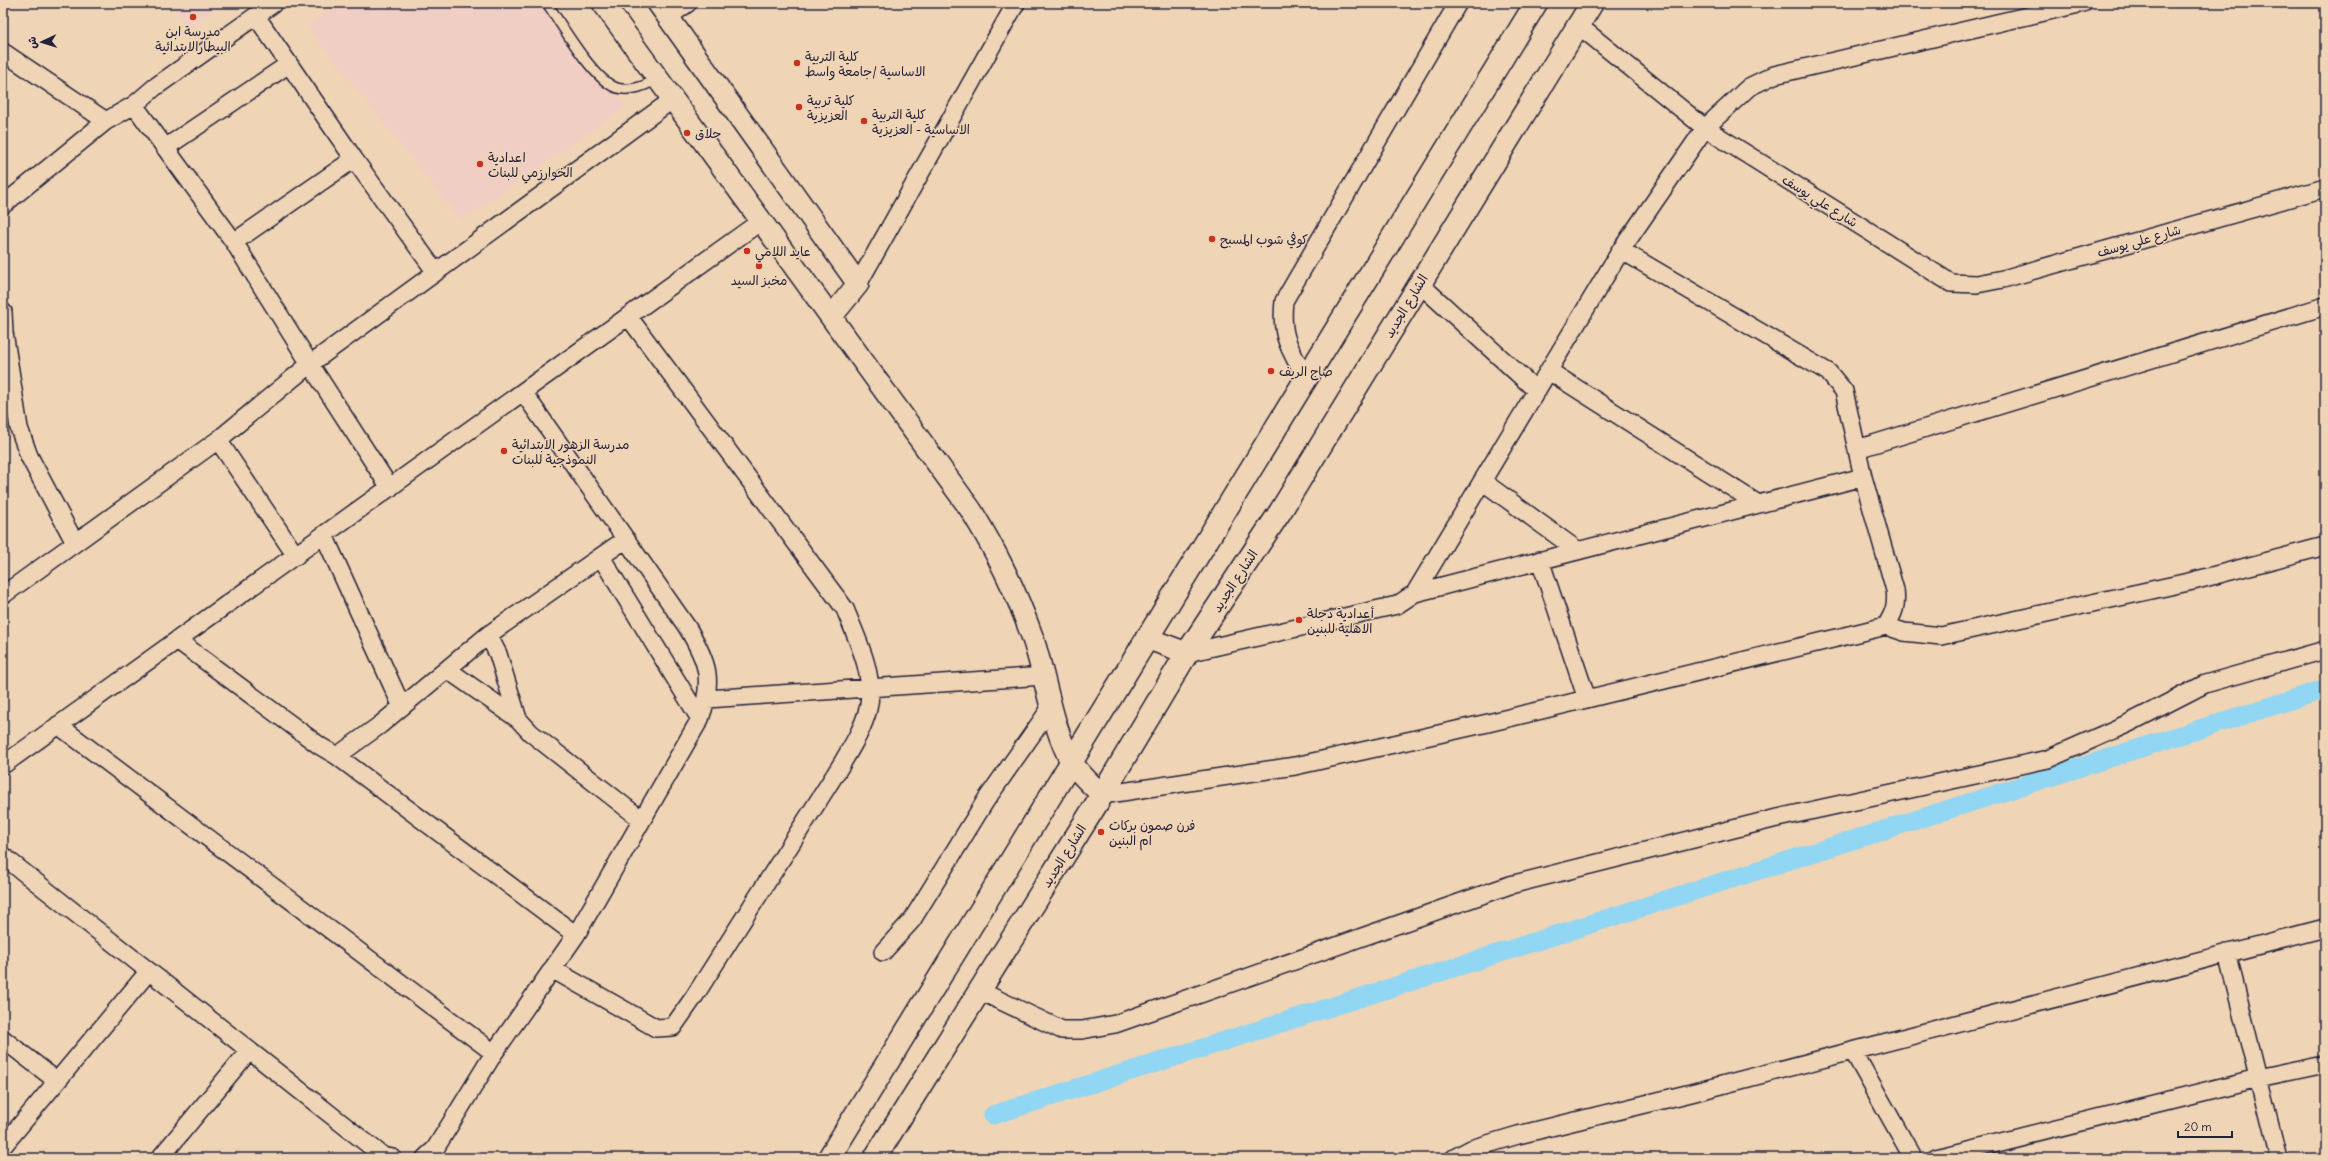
<svg xmlns="http://www.w3.org/2000/svg" width="2328" height="1161" font-family="Delius,'Playpen Sans Arabic',sans-serif">
  <style>
    .built { fill: #f0cec3 }
    .lines { fill: none; stroke-linecap: round; stroke-linejoin: round }
    .canal { stroke: #91d6f3; stroke-width: 19 }
    .service-casing { stroke: #22223b; stroke-width: 12 }
    .minor-casing { stroke: #22223b; stroke-width: 20 }
    .tertiary-casing { stroke: #22223b; stroke-width: 24 }
    .secondary-casing { stroke: #22223b; stroke-width: 25 }
    .service { stroke: #f0d4b6; stroke-width: 9 }
    .minor { stroke: #f0d4b6; stroke-width: 17 }
    .tertiary { stroke: #f0d4b6; stroke-width: 21 }
    .secondary { stroke: #f0d4b6; stroke-width: 22 }
    .poi-dot { fill: #c8321e; stroke: #f0d4b6; stroke-width: 1.5 }
    .labels { text-anchor: middle; dominant-baseline: central; stroke-width: 3; stroke-linejoin: round; paint-order: stroke }
    .poi-label { font-size: 13px; fill: #22223b; stroke: #f0d4b6; text-anchor: start }
    .street-label { font-size: 13px; fill: #22223b; stroke: #f0d4b6 }
  </style>
  <rect width="100%" height="100%" fill="#f0d4b6"/>
  <filter id="ink" filterUnits="userSpaceOnUse"><feTurbulence type="fractalNoise" baseFrequency=".025" numOctaves="2"/><feDisplacementMap in="SourceGraphic" scale="8" xChannelSelector="R" yChannelSelector="G"/><feConvolveMatrix kernelMatrix="1 2 1 2 8 2 1 2 1" color-interpolation-filters="sRGB"/></filter>
  <g filter="url(#ink)">
    <path class="built" d="M172 3H225L187 30Z
      M339 3H546L626 107 461 221 307 26Z"/>
    <g class="lines">
      <path class="canal" d="M993 1115 2325 689"/>
      <g class="service-casing">
        <path id="service" d="M547 3C561 24 594 81 617 88 632 92 646 85 658 79"/>
      </g>
      <g class="minor-casing">
        <path id="minor" d="M2083 3 1774 75 1749 87 1705 128 1951 283 1977 284 2003 279 2325 188
          M256 16 354 159 435 271
          M668 17 688 3
          M3 52 106 121
          M134 105 234 242 310 364 390 488
          M165 148 289 64
          M3 205 106 121 134 105 155 87 274 3
          M234 242 354 159
          M858 284 1016 3
          M1420 284 1537 391
          M3 312 4 332 19 428 29 456 75 543
          M1549 371 1758 504
          M1306 379C1290 349 1280 337 1284 301L1458 3
          M218 440 296 556
          M1857 449 2325 306
          M1482 481 1577 550
          M324 535 402 707
          M626 539 488 635 498 654 518 719 531 733 642 820
          M601 557 700 719
          M1540 560 1587 699
          M1415 593 1863 477
          M3 595 218 440 310 364 672 100
          M1886 626 1904 632 1941 636 2193 581 2325 546
          M177 640 320 746 337 756 576 935
          M1187 653 1397 605 1415 593 1621 250
          M448 670 518 719
          M707 699 1044 676
          M58 725 494 1053 435 1149 425 1158
          M337 756 380 725 488 635
          M3 765 761 221
          M1102 795 1295 766 1488 723 1886 626C1894 613 1897 605 1895 590L1863 477 1844 391 1828 372 1621 250 1705 128 1578 25
          M3 856 383 1156 393 1158
          M883 952 912 920 986 800 1052 706
          M2227 953 2278 1158
          M552 969 656 1028 673 1027 694 997 841 765C851 748 863 729 868 709 876 676 857 639 845 609L628 316
          M980 991 1062 1030H1082L1115 1024 1510 885 1773 819 2048 759 2129 723 2205 684 2325 650
          M3 1039 57 1081
          M1853 1051 1913 1158
          M494 1053 576 935 700 719C714 680 708 662 687 627L523 392
          M3 1146 149 971
          M160 1158 249 1051
          M1454 1158 1471 1149 1518 1135 1691 1093 2325 928
          M1937 1158 2258 1078 2325 1064"/>
      </g>
      <g class="tertiary-casing">
        <path id="tertiary" d="M603 3 971 510C997 553 1015 589 1032 636 1045 673 1052 728 1071 761 1078 773 1092 785 1102 795
          M658 3 858 284 831 317
          M1146 638 1187 653"/>
      </g>
      <g class="secondary-casing">
        <path id="secondary" d="M829 1158 1536 3
          M875 1158 1102 795 1187 653 1280 512 1592 3"/>
      </g>
      <use href="#service" class="service"/>
      <use href="#minor" class="minor"/>
      <use href="#tertiary" class="tertiary"/>
      <use href="#secondary" class="secondary"/>
    </g>
  </g>
  <g class="poi-dot">
    <circle cx="193" cy="17" r="4"/>
    <circle cx="797" cy="63" r="4"/>
    <circle cx="799" cy="107" r="4"/>
    <circle cx="864" cy="121" r="4"/>
    <circle cx="687" cy="133" r="4"/>
    <circle cx="480" cy="164" r="4"/>
    <circle cx="1212" cy="239" r="4"/>
    <circle cx="747" cy="251" r="4"/>
    <circle cx="759" cy="266" r="4"/>
    <circle cx="1271" cy="371" r="4"/>
    <circle cx="504" cy="451" r="4"/>
    <circle cx="1299" cy="620" r="4"/>
    <circle cx="1101" cy="832" r="4"/>
  </g>
  <g class="labels">
    <g class="poi-label">
      <text x="193" y="31" text-anchor="middle">مدرسة ابن<tspan x="193" dy="15">البيطارالابتدائية</tspan></text>
      <text x="805" y="56">كلية التربية<tspan x="805" dy="15">الاساسية /جامعة واسط</tspan></text>
      <text x="807" y="100">كلية تربية<tspan x="807" dy="15">العزيزية</tspan></text>
      <text x="872" y="114">كلية التربية<tspan x="872" dy="15">الاساسية - العزيزية</tspan></text>
      <text x="695" y="133">حلاق</text>
      <text x="488" y="157">اعدادية<tspan x="488" dy="15">الخوارزمي للبنات</tspan></text>
      <text x="1220" y="239">كوفي شوب المسبح</text>
      <text x="755" y="251">عايد اللامي</text>
      <text x="759" y="280" text-anchor="middle">مخبز السيد</text>
      <text x="1279" y="371">صاج الريف</text>
      <text x="512" y="444">مدرسة الزهور الابتدائية<tspan x="512" dy="15">النموذجية للبنات</tspan></text>
      <text x="1307" y="613">أعدادية دجلة<tspan x="1307" dy="15">الاهلية للبنين</tspan></text>
      <text x="1109" y="825">فرن صمون بركات<tspan x="1109" dy="15">ام البنين</tspan></text>
    </g>
    <g class="street-label">
      <text transform="translate(1820 201) rotate(32)">شارع علي يوسف</text>
      <text transform="translate(2139 241) rotate(-16)">شارع علي يوسف</text>
      <text transform="translate(1406 306) rotate(-59)">الشارع الجديد</text>
      <text transform="translate(1235 581) rotate(-57)">الشارع الجديد</text>
      <text transform="translate(1064 856) rotate(-58)">الشارع الجديد</text>
    </g>
  </g>
  <rect width="2328" height="1161" fill="none" stroke="#f0d4b6" stroke-width="16"/>
  <rect x="8" y="8" width="2312" height="1145" fill="none" stroke="#22223b" stroke-width="1.5" filter="url(#ink)"/>
  <g transform="translate(42 42) rotate(266)" stroke="#f0d4b6" stroke-width="3" paint-order="stroke">
  <path d="M0-3L7 15L0 10L-7 15Z" fill="#22223b"/>
  <text y="-6" font-size="11" font-weight="bold" text-anchor="middle" fill="#22223b">ش</text>
  </g>
  <path d="M2178 1131v6h54v-6" fill="none" stroke="#22223b" stroke-width="2"/>
  <text x="2184" y="1131" font-size="12" fill="#22223b" stroke="#f0d4b6" stroke-width="3" paint-order="stroke">20 m</text>
</svg>
